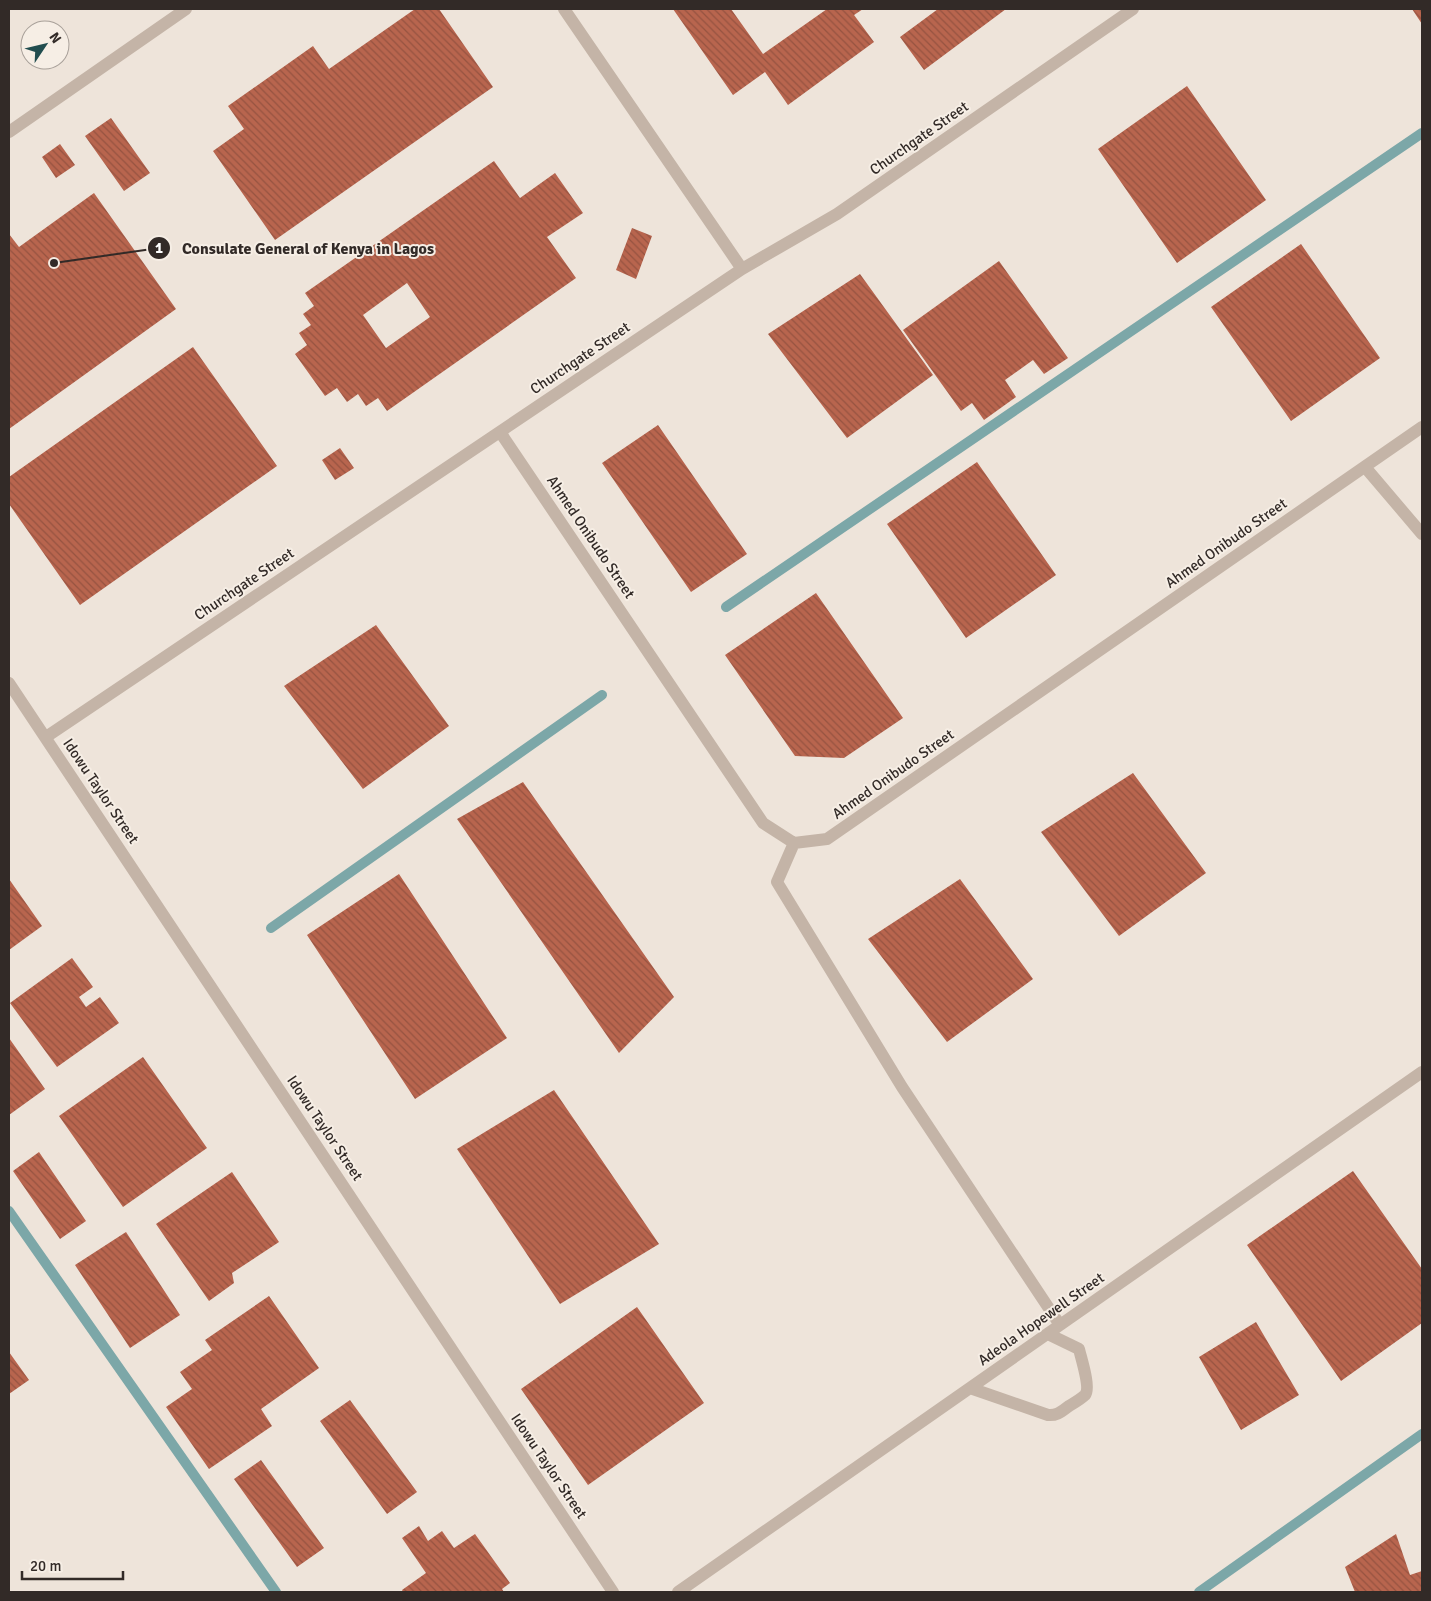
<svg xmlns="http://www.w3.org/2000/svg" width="1431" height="1601" font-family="Signika,sans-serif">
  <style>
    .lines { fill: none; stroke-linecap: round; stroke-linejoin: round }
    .stream { stroke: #7ca7a8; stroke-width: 10 }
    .building { fill: url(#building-back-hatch); fill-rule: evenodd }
    .minor { stroke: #c4b4a7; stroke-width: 12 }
    .labels { text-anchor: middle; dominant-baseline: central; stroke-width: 4; stroke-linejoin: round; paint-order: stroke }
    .street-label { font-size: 15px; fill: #322a27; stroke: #f6eee5 }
    .leader { fill: none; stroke: #322a27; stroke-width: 2 }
    .callout-dot { fill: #322a27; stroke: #f6eee5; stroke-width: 2 }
    .mark-label { font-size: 15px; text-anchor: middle; font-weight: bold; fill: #fff }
    .callout-label { font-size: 16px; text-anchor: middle; font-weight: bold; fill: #322a27; stroke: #f6eee5; stroke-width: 4; stroke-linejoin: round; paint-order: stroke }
  </style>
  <defs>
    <pattern id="building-back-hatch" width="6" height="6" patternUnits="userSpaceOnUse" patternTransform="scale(1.25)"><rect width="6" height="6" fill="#b8654e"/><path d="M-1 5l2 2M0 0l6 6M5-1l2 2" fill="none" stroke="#965341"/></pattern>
  </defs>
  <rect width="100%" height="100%" fill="#eee4da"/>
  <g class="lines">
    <path class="stream" d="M726 607 1422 133
      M271 928 602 695
      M9 1211 276 1592
      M1199 1592 1422 1434"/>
  </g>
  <path class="building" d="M415 9H439L493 87 275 240 213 151 244 129 228 106 313 46 329 69Z
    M673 9H731L763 54 827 9H863L854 15 874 42 788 105 765 72 733 95Z
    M938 9H1006L924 70 900 37Z
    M1412 9H1422V24Z
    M1187 86 1266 200 1177 263 1098 149Z
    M111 118 150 173 124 191 85 136Z
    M60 144 75 165 56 178 42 157Z
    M494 161 520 198 555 173 583 213 547 237 576 278 387 411 378 398 366 406 358 394 347 402 337 388 325 396 295 354 307 345 299 333 311 325 303 314 314 306 305 293ZM407 283 430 317 386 348 363 315Z
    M94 193 176 309 9 429V234L19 247Z
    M632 228 652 236 636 279 616 270Z
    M1301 244 1380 358 1291 421 1211 307Z
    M999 261 1068 358 1044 374 1033 360 1005 380 1016 397 984 420 972 403 961 411 903 330Z
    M860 274 933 375 847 438 768 334Z
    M193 347 277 466 80 605 9 504V477Z
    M658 425 747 554 691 592 602 463Z
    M340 448 354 468 335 480 322 460Z
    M977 462 1056 575 966 638 887 524Z
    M816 593 903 718 844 758 795 756 725 655Z
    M376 625 449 726 363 789 284 686Z
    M1133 773 1206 873 1119 936 1041 832Z
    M523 782 674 997 619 1053 457 819Z
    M399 874 507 1038 415 1099 307 935Z
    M9 879 42 926 9 950Z
    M960 879 1033 979 947 1042 868 939Z
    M72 958 93 987 79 997 86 1007 100 997 119 1023 57 1067 10 1003Z
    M9 1038 45 1089 9 1115Z
    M143 1057 207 1148 123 1207 59 1116Z
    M554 1090 659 1244 560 1304 457 1149Z
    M39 1152 86 1221 60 1239 13 1171Z
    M1353 1171 1422 1269V1323L1341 1381 1247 1245Z
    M232 1172 279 1242 232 1273 234 1283 209 1301 156 1224Z
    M126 1232 180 1315 130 1348 75 1265Z
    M269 1296 319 1368 261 1409 272 1426 209 1469 166 1407 192 1389 180 1372 212 1350 205 1340Z
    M637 1307 704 1403 588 1485 521 1389Z
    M1256 1322 1299 1395 1241 1430 1199 1357Z
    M9 1352 29 1380 9 1394Z
    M350 1400 417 1492 387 1514 320 1421Z
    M261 1460 324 1548 297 1567 234 1479Z
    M419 1526 428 1541 442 1531 454 1548 475 1534 510 1583 502 1589 504 1592H403L402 1590 426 1573 402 1538Z
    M1396 1534 1410 1575 1422 1571V1592H1355L1345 1567Z"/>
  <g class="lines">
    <path class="minor" d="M564 9 742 269
      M9 132 186 9
      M500 432 763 823 794 843 827 839 1422 427
      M1365 467 1422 534
      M9 683 613 1592
      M46 737 742 269 837 214 1133 9
      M794 843 777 882 902 1087 1060 1325
      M970 1388 1048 1415C1057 1416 1062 1411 1069 1406 1074 1403 1081 1399 1085 1395 1091 1388 1081 1358 1079 1349L1048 1334
      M678 1592 1422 1072"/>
  </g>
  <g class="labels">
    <g class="street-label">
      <text transform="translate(919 138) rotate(-35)">Churchgate Street</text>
      <text transform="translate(580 358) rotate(-34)">Churchgate Street</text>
      <text transform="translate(591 537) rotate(56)">Ahmed Onibudo Street</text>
      <text transform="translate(1226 543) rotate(-35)">Ahmed Onibudo Street</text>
      <text transform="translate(244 584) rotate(-34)">Churchgate Street</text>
      <text transform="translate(893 774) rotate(-35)">Ahmed Onibudo Street</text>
      <text transform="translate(101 791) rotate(56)">Idowu Taylor Street</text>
      <text transform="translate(325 1128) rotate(56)">Idowu Taylor Street</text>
      <text transform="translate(1041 1319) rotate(-35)">Adeola Hopewell Street</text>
      <text transform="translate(549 1466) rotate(56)">Idowu Taylor Street</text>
    </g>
  </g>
  <path class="leader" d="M54 263L159 248"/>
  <g class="callout-dot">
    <circle cx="54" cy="263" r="5"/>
    <circle cx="159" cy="248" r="12"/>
  </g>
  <g class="mark-label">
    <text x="159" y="253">1</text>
  </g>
  <g class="callout-label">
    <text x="308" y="254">Consulate General of Kenya in Lagos</text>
  </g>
  <rect width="1431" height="1601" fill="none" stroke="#322a27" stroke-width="20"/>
  <g transform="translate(45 45) rotate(55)"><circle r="24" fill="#f6eee5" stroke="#a8a099"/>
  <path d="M0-4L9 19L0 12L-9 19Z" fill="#214d4f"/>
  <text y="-8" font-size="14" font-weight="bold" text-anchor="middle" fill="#322a27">N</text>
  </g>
  <path d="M22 1571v8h101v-8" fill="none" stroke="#322a27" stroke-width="2.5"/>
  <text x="30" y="1571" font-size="15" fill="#322a27" stroke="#f6eee5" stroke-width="4" paint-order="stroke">20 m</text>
</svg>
